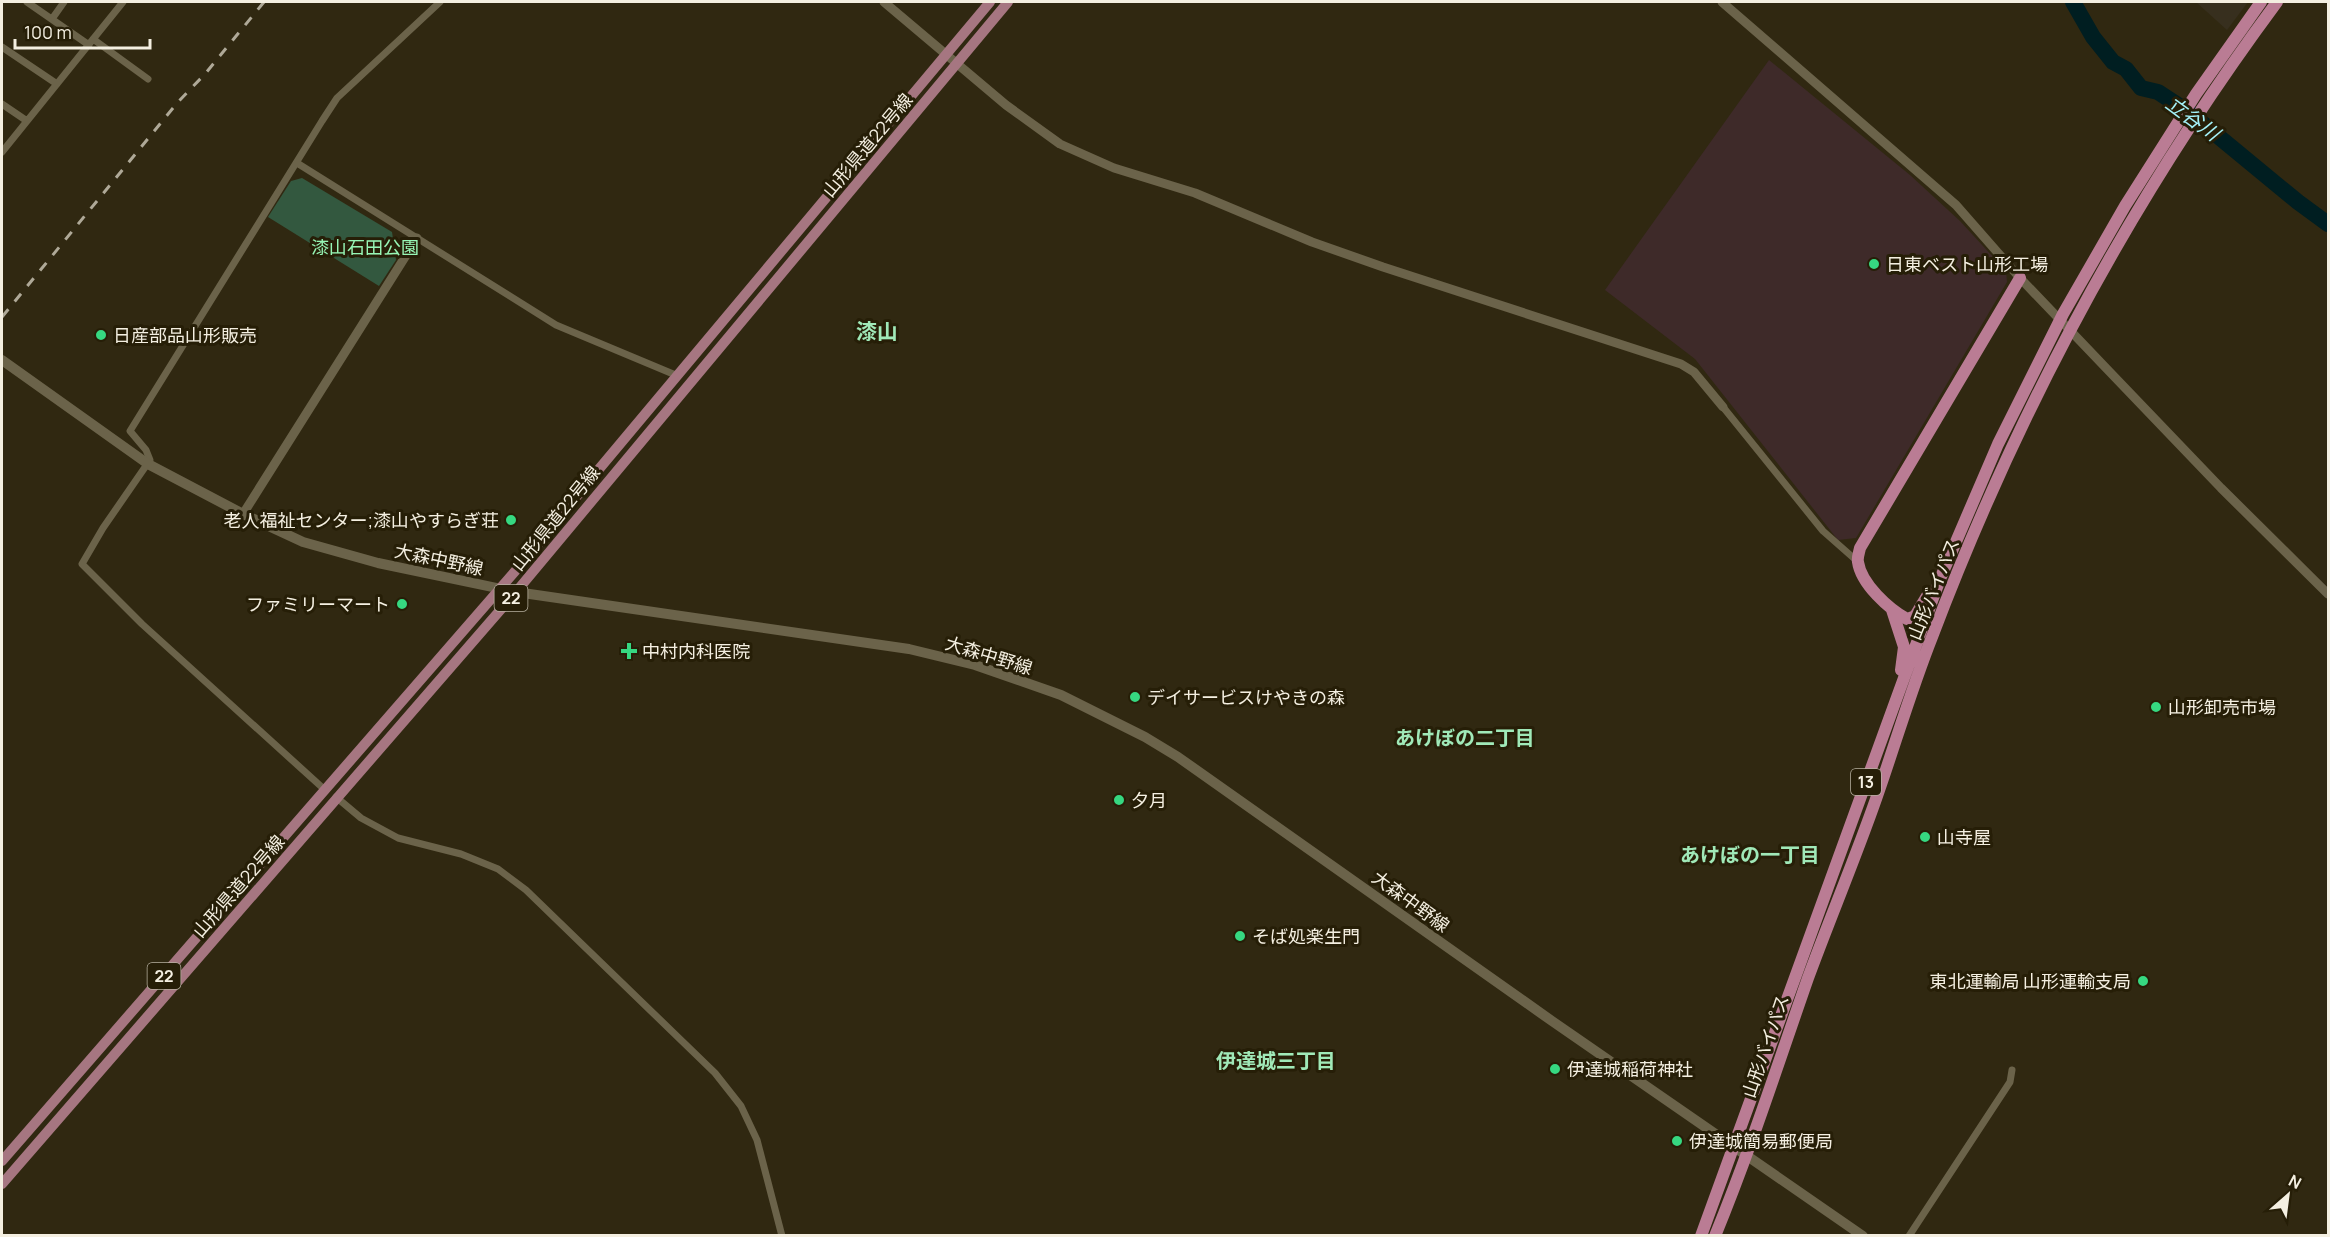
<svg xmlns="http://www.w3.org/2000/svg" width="2330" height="1237" font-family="Manrope,'Noto Sans JP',sans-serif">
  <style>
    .industrial { fill: #3e2a29 }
    .education { fill: #372f1e }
    .green { fill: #33583f }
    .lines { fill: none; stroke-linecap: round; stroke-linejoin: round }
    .river { stroke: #001e21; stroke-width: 16 }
    .minor { stroke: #6b634a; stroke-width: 7 }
    .tertiary { stroke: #6b634a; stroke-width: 9 }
    .secondary { stroke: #6b634a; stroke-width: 10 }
    .primary { stroke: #a67681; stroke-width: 10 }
    .trunk { stroke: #ba7c94; stroke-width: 12 }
    .rail { stroke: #afa998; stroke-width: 3; stroke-dasharray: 10 10; stroke-linecap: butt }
    .poi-dot { fill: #36d881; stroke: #261e07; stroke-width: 2 }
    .labels { text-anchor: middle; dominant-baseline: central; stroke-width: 6; stroke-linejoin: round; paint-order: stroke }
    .shield { fill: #261e07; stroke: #b6b0a0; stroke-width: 1.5 }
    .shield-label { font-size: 16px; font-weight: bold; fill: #f4efe1 }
    .street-label { font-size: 18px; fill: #f4efe1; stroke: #261e07 }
    .park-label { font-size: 18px; fill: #97f6b6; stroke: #261e07 }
    .poi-label { font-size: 18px; fill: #f4efe1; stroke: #261e07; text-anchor: start }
    .water-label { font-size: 20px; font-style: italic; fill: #a4f1f8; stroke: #261e07 }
    .neighbourhood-label { font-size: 20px; font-weight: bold; fill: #a0e9b8; stroke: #261e07 }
    .quarter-label { font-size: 21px; font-weight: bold; fill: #a0e9b8; stroke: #261e07 }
  </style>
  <rect width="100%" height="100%" fill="#302811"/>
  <path class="industrial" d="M1769 60 1910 175 1960 221 2006 271 2007 282 1856 538 1838 540 1695 359 1605 290Z"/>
  <path class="education" d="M2196 2H2248L2227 30Z"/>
  <path class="green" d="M302 178 392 232 396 260 379 286 268 217 291 181Z"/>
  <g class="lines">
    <path class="river" d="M2073 2 2093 37 2113 62 2126 69 2141 88 2158 92 2190 113 2298 202 2328 224"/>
    <path class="minor" d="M27 2 89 45
      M52 19 64 2
      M93 39 148 79
      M2 47 57 84
      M2 104 27 121
      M2 152 123 2
      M297 163 556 325 678 376
      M1723 407 1823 531 1857 561
      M325 790 142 624 82 564 103 528 150 460 146 450 130 431 322 121 337 98 440 2
      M336 797 361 818 398 838 461 854 498 869 526 890 715 1073 741 1106 757 1140 782 1236
      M1909 1236 2010 1082 2012 1070"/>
    <path class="tertiary" d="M884 2 1006 105 1060 144 1114 168 1195 193 1312 242 1383 267 1681 364 1694 372 1723 407
      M1722 2 1956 205 2020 278 2106 368 2221 488 2328 594
      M243 514 417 238"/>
    <path class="secondary" d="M2 360 148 464 243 514 303 542 378 563 516 592 909 649 975 665 1061 695 1145 737 1178 757 1552 1021 1863 1236"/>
    <path class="primary" d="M2 1161 531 553 589 481 990 2
      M2 1184 516 592 1008 2"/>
    <path class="trunk" d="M1927 596 1915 616 1907 619C1889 609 1861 584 1858 562 1857 558 1859 553 1860 548L2020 278
      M1892 610 1904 647 1901 670
      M1701 1236 1940 579 1998 444 2063 314 2125 206 2196 94 2261 2
      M1715 1236C1750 1151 1778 1064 1808 978 1830 918 1855 859 1876 799 1895 745 1911 690 1932 637 2018 410 2133 196 2277 2"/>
    <path class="rail" d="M2 317 178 102 205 74 264 2"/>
  </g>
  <g class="poi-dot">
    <circle cx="1874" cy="264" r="6"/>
    <circle cx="101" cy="335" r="6"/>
    <circle cx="511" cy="520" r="6"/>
    <circle cx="402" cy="604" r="6"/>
    <path d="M626 642h6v6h6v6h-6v6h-6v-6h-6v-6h6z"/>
    <circle cx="1135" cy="697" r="6"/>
    <circle cx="2156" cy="707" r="6"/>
    <circle cx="1119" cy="800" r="6"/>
    <circle cx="1925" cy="837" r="6"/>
    <circle cx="1240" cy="936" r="6"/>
    <circle cx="2143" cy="981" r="6"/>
    <circle cx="1555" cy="1069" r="6"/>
    <circle cx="1677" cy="1141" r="6"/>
  </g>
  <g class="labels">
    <g class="shield">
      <rect x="494.5" y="585" width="33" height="26" rx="4.5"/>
      <rect x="1851" y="769" width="30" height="26" rx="4.5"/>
      <rect x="147.5" y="963" width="33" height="26" rx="4.5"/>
    </g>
    <g class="shield-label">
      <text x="511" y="598">22</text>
      <text x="1866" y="782">13</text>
      <text x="164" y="976">22</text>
    </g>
    <g class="street-label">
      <text transform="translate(867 145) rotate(-50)">山形県道22号線</text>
      <text transform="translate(555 518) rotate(-51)">山形県道22号線</text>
      <text transform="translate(439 559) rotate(12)">大森中野線</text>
      <text transform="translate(1933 589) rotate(-68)">山形バイパス</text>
      <text transform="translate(989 655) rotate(17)">大森中野線</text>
      <text transform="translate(238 886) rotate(-49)">山形県道22号線</text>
      <text transform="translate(1411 901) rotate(36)">大森中野線</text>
      <text transform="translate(1765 1046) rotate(-71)">山形バイパス</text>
    </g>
    <g class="park-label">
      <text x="365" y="247">漆山石田公園</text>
    </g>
    <g class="poi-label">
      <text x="1886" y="264">日東ベスト山形工場</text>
      <text x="113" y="335">日産部品山形販売</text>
      <text x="499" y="520" text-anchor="end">老人福祉センター;漆山やすらぎ荘</text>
      <text x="390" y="604" text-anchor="end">ファミリーマート</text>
      <text x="642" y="651">中村内科医院</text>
      <text x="1147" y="697">デイサービスけやきの森</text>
      <text x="2168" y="707">山形卸売市場</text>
      <text x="1131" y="800">夕月</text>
      <text x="1937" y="837">山寺屋</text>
      <text x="1252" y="936">そば処楽生門</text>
      <text x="2131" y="981" text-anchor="end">東北運輸局 山形運輸支局</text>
      <text x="1567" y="1069">伊達城稲荷神社</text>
      <text x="1689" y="1141">伊達城簡易郵便局</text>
    </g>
    <g class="water-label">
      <text transform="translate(2193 118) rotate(36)">立谷川</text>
    </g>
    <g class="neighbourhood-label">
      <text x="1465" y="737">あけぼの二丁目</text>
      <text x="1750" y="854">あけぼの一丁目</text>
      <text x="1276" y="1060">伊達城三丁目</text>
    </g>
    <g class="quarter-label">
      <text x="877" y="331">漆山</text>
    </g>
  </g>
  <rect width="2330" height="1237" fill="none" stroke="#f4efe1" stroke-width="6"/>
  <g transform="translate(2288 1195) rotate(28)" stroke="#261e07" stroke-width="4.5" paint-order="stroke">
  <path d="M0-4.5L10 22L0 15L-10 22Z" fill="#f4efe1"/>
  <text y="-9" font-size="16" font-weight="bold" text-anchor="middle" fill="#f4efe1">N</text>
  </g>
  <path d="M15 39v9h135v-9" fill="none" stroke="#f4efe1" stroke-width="3"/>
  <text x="24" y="39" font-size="18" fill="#f4efe1" stroke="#261e07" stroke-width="4.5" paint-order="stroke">100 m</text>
</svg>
